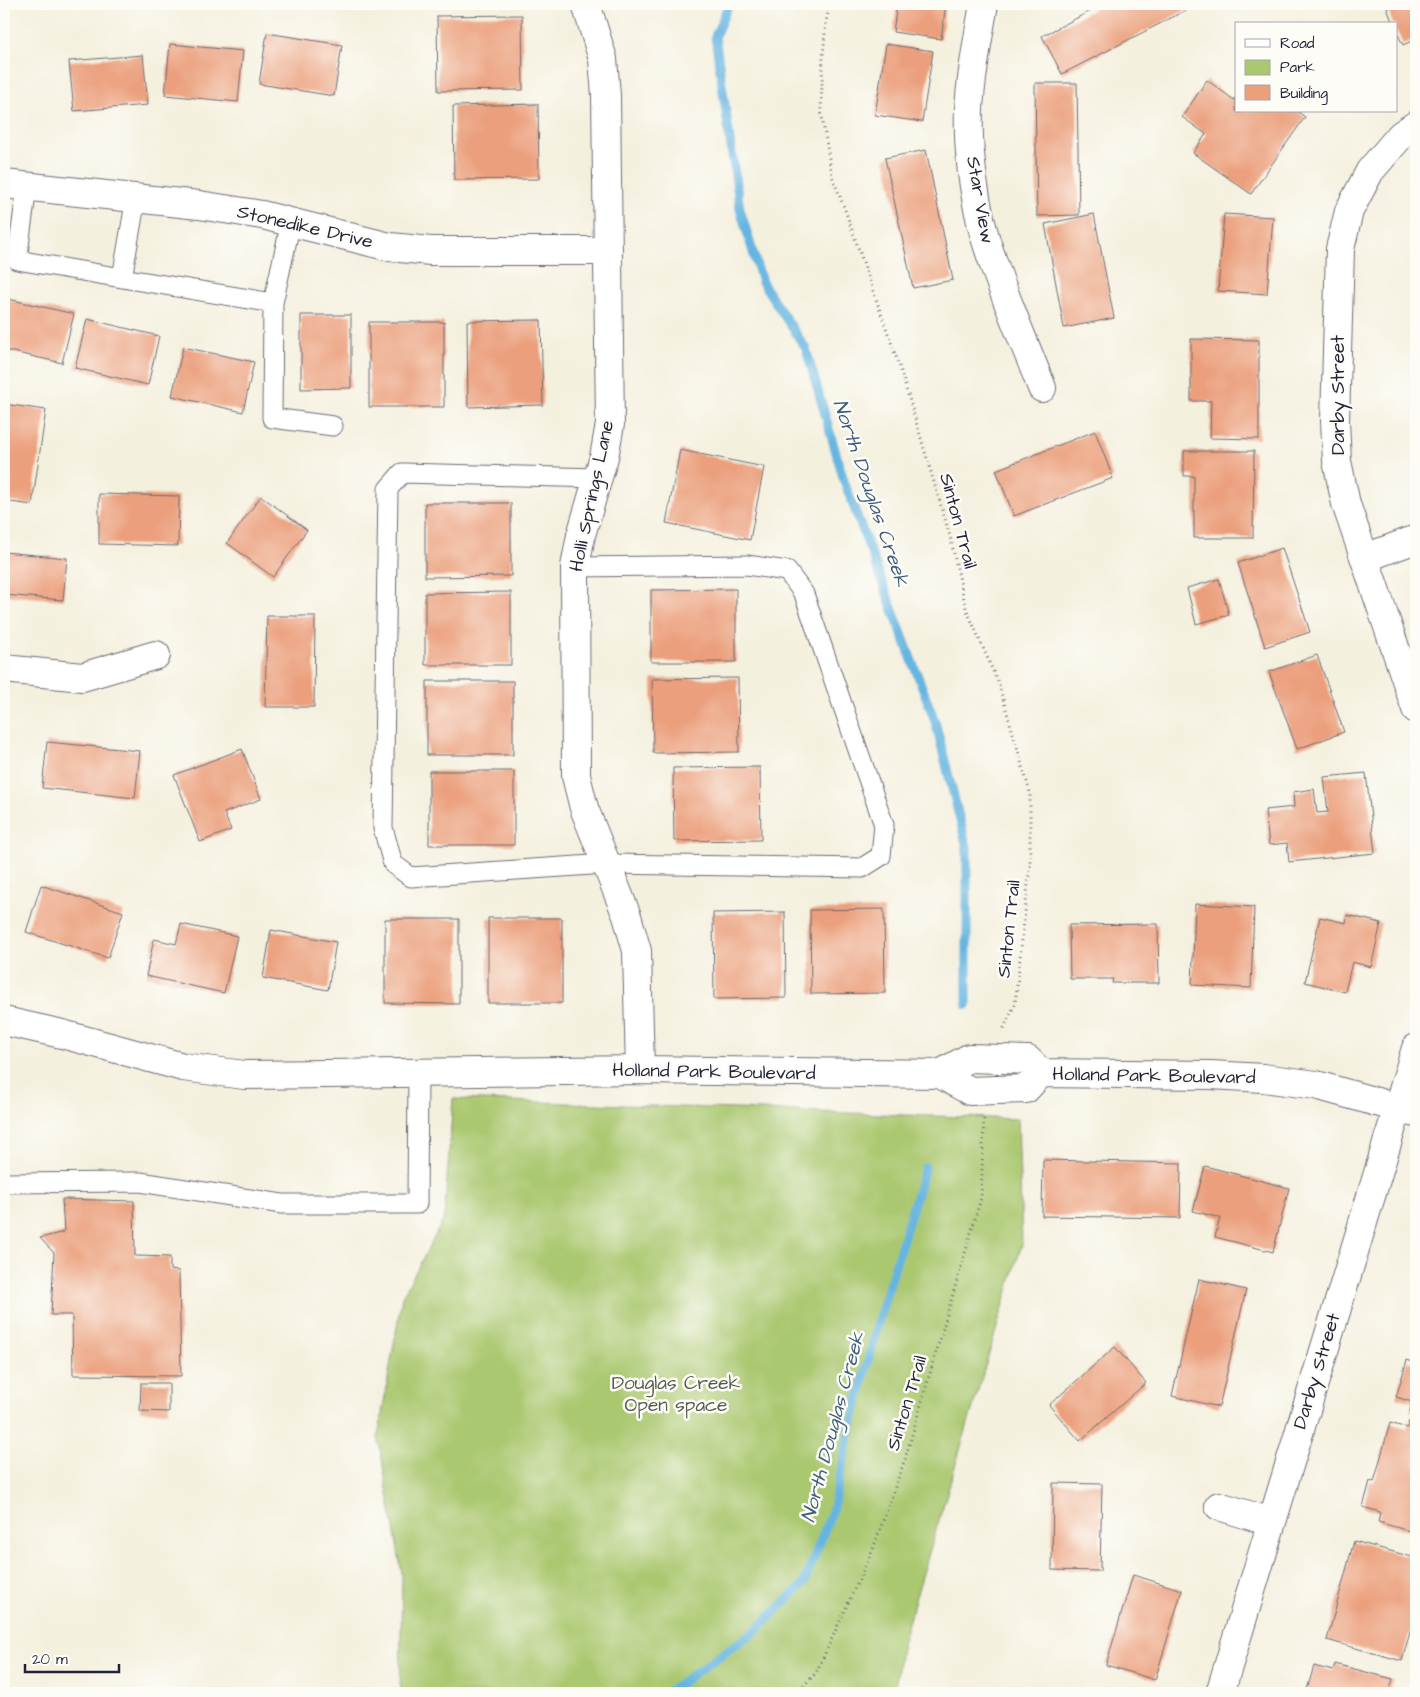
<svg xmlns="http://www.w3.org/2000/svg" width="1420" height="1697" font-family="'Architects Daughter',sans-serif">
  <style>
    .green { fill: #aac86f; stroke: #667555 }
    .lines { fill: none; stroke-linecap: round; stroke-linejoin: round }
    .stream { stroke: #66b5e0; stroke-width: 9 }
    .building { fill: #eb9f7b }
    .service-casing { stroke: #6c6a74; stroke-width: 21 }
    .minor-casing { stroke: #6c6a74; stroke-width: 30 }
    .tertiary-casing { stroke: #6c6a74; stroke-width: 30 }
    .path { stroke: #6c6a74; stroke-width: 3; stroke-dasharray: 1 4; stroke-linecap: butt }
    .service { stroke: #fff; stroke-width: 19 }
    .minor { stroke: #fff; stroke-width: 28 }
    .tertiary { stroke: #fff; stroke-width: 28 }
    .labels { text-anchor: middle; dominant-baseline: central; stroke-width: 5; stroke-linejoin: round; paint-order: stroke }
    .street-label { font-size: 19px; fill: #22223b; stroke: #fdfcf7 }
    .park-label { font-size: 19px; fill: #525c4d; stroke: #fdfcf7 }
    .water-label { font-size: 20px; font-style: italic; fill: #3d5d7d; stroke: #fdfcf7 }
  </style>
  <rect width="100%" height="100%" fill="#fdfcf7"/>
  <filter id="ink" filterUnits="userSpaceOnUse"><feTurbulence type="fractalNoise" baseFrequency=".02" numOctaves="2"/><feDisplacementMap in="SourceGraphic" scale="10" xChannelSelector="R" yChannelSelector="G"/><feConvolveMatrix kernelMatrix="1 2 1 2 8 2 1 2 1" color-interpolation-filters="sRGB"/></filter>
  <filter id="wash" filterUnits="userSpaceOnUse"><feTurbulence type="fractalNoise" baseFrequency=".0096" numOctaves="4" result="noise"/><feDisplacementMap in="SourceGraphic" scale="20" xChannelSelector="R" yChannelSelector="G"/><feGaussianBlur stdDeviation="1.12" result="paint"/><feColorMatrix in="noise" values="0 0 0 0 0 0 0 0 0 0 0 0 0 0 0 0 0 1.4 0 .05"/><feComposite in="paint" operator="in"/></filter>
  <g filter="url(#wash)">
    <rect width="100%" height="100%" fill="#f4f0de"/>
    <path class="green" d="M453 1099 1018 1119 1022 1244 902 1643 894 1693H400L402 1574 378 1437 402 1297 444 1219Z"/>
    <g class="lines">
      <path class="stream" d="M729 4 715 36 740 209 762 282 806 349 845 484 935 721 967 848V1005
        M666 1693 754 1632 804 1583 832 1511 849 1435 880 1315 925 1167"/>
    </g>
    <g id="blocks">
      <path class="building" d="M897 4H946L941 39 893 32Z
        M1104 4H1198L1062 74 1042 36Z
        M1397 4H1416V39L1403 45 1396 30V24H1393L1387 8Z
        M522 15 523 90 438 91 437 16Z
        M267 33 342 45 334 96 259 84Z
        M170 44 243 51 238 102 165 95Z
        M886 44 933 51 922 122 875 115Z
        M143 55 148 105 74 111 69 61Z
        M1207 80 1234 100 1236 97V111H1297L1305 117 1251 194 1193 153 1206 134 1182 117Z
        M1035 83H1077L1079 215 1037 216Z
        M538 104 539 179 454 180 453 106Z
        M926 150 953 280 913 288 885 158Z
        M1094 214 1114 318 1064 328 1045 224Z
        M1224 214 1273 217 1267 294 1218 291Z
        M4 298 74 314 62 363 4 350Z
        M301 315H351V388L301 389Z
        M87 319 159 336 148 385 75 368Z
        M541 320 543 405 468 407 467 321Z
        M369 322H444V407H369Z
        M1191 339 1259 340V439L1210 438 1211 401H1191Z
        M183 347 254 362 243 412 172 396Z
        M4 404 46 410 32 505 4 501Z
        M1095 431 1113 478 1014 516 996 470Z
        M680 450 764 467 750 540 666 523Z
        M1184 451H1254L1253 538H1194V476H1184Z
        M99 494 179 496 178 546 99 544Z
        M261 496 307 530 273 577 227 543Z
        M425 503H511V576L425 577Z
        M1282 548 1310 632 1265 647 1238 563Z
        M4 552 67 558 63 600 4 595Z
        M1219 579 1229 615 1196 624 1187 588Z
        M736 589V662H651V590Z
        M511 592V665H425V593Z
        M267 616H315L314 707H265Z
        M1317 655 1344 732 1297 749 1269 672Z
        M738 678 739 752 653 753 652 679Z
        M427 681H513V755H427Z
        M47 742 140 751 135 798 42 788Z
        M242 749 261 799 224 813 231 830 200 842 174 775Z
        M760 767 761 840 674 841 673 768Z
        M429 771H514V845H429Z
        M1366 773 1375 853 1289 862 1287 843 1269 845 1265 810 1294 807 1293 792 1314 789 1317 813 1328 812 1324 777Z
        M4 882 8 883 5 906H4Z
        M41 885 123 912 108 958 26 932Z
        M1195 904 1254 907 1251 988 1192 985Z
        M884 909 885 993 811 994 810 910Z
        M785 912 786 998 714 999 713 913Z
        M1347 915 1381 923 1371 967 1352 962 1345 992 1305 982 1320 917 1346 923Z
        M488 918H562V1003H488Z
        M385 919H459V1004L385 1003Z
        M181 924 237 936 224 993 146 976 154 939 176 944Z
        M1158 924 1159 983H1112L1113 979H1070L1069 925Z
        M271 930 336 942 328 990 263 978Z
        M1043 1160 1181 1163 1180 1218 1042 1216Z
        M1205 1166 1289 1188 1273 1252 1215 1237 1220 1218 1193 1211Z
        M62 1199 134 1201 135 1256 170 1257V1270L179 1271 181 1376 73 1375 72 1315H51L54 1253 40 1238 64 1232Z
        M1199 1279 1246 1290 1219 1407 1172 1396Z
        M1115 1347 1146 1383 1080 1441 1049 1405Z
        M1407 1360 1416 1363V1414L1410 1412 1412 1402 1396 1397Z
        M141 1383H169V1412L140 1411Z
        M1409 1421 1416 1423V1533L1378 1522 1380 1512 1363 1507 1370 1481 1374 1482 1390 1423 1407 1428Z
        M1053 1483 1102 1484 1100 1571 1052 1570Z
        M1354 1541 1416 1558V1609L1402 1661 1327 1640Z
        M1133 1575 1182 1590 1155 1680 1106 1665Z
        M1335 1664 1393 1679 1389 1693H1306L1314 1666 1333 1671Z"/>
    </g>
  </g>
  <g filter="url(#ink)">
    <use href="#blocks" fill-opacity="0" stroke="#6c6a74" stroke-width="1"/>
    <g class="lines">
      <g class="service-casing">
        <path id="service" d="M27 187 17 260 122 278
          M136 198 122 278 273 303
          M291 222 273 303 272 418 333 426
          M575 567 747 565 787 571 804 594 884 825 881 856 862 868 607 864 411 877 393 864 383 828 388 489 402 473 598 478
          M4 1183 140 1182 282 1204H417L418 1073"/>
      </g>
      <g class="minor-casing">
        <path id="minor" d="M586 4 603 59 606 95 610 424 604 457 581 535 575 567 576 776 584 808 627 916 637 951 640 1070
          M984 4C978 39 971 74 969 109 967 155 976 214 991 256 1006 301 1025 344 1042 388
          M1416 125 1401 135 1370 171 1349 211 1340 249 1335 421 1337 461 1346 504 1416 709
          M4 184 199 205 262 215 390 247 431 251H608
          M1365 558 1416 539
          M4 669 82 677 156 655
          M1219 1506 1271 1522
          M1220 1693 1416 1048"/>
      </g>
      <g class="tertiary-casing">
        <path id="tertiary" d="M4 1021 62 1034 183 1067 244 1075 640 1070 940 1074 969 1058 1028 1060 1041 1073 1211 1075 1263 1078 1316 1085 1416 1113
          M940 1074 970 1091 1026 1089 1041 1073"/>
      </g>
      <path class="path" d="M830 4 826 22 823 57 821 111 832 176 844 207 900 368 950 536 966 608 999 685 1030 792V866L1015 1004 1003 1030
        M796 1693 816 1673 873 1549 905 1459 981 1198 984 1119"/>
      <use href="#service" class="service"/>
      <use href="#minor" class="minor"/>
      <use href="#tertiary" class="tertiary"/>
    </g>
  </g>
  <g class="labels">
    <g class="street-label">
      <text transform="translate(980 200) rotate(80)">Star View</text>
      <text transform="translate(305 227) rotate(13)">Stonedike Drive</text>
      <text transform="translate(1338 395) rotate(-90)">Darby Street</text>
      <text transform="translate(592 496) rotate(-78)">Holli Springs Lane</text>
      <text transform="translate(958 521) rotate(75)">Sinton Trail</text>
      <text transform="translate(1009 929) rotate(-84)">Sinton Trail</text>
      <text transform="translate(714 1072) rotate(1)">Holland Park Boulevard</text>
      <text transform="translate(1154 1076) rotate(1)">Holland Park Boulevard</text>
      <text transform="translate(1317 1371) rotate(-73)">Darby Street</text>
      <text transform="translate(907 1403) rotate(-73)">Sinton Trail</text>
    </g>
    <g class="park-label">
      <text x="676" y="1383">Douglas Creek<tspan x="676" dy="22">Open space</tspan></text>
    </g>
    <g class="water-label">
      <text transform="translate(871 493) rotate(71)">North Douglas Creek</text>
      <text transform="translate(833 1427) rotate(-75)">North Douglas Creek</text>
    </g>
  </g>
  <rect width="1420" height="1697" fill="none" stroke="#fdfcf7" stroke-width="20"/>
  <rect x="1235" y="22" width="162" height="90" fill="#fdfcf7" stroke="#a5a5ac"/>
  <rect x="1245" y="39" width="25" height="8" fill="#ffffff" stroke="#a5a5ac"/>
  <text x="1280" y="48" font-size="15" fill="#22223b">Road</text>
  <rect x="1245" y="60" width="25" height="15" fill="#aac86f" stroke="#a5a5ac"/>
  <text x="1280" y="72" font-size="15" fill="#22223b">Park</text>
  <rect x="1245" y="85" width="25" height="15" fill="#eb9f7b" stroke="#a5a5ac"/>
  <text x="1280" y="98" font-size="15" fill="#22223b">Building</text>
  <path d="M25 1664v8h94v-8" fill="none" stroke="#22223b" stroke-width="2.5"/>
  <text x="32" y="1664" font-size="15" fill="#22223b" stroke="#fdfcf7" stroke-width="4" paint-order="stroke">20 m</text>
</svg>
